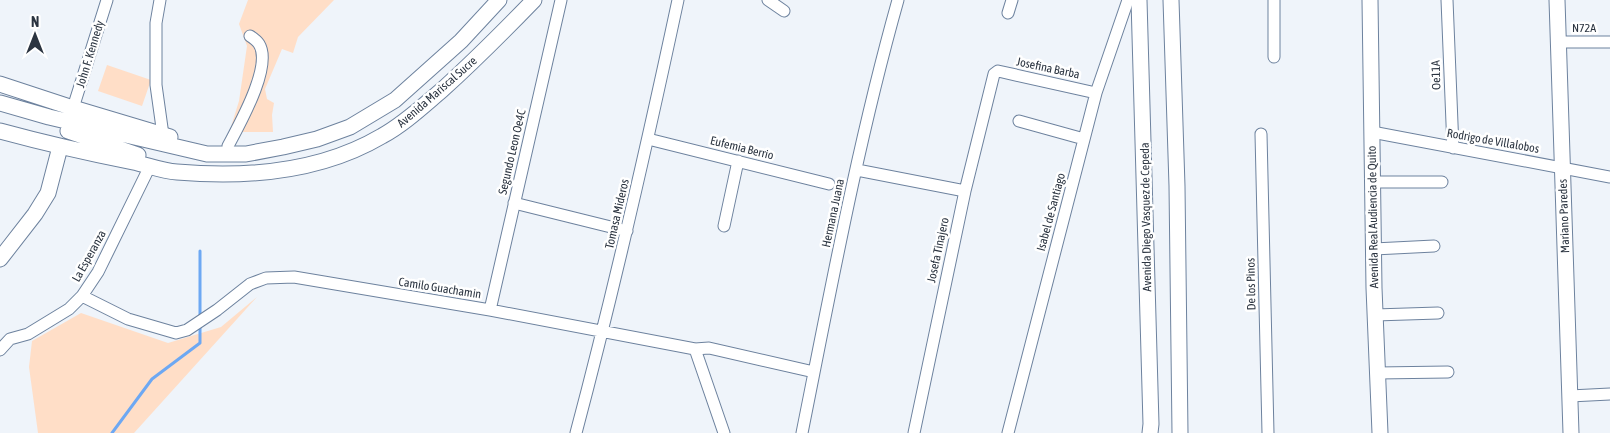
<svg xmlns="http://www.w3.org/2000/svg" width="1610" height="433" font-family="'Asap Condensed',sans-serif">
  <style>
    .green { fill: #ffdec7 }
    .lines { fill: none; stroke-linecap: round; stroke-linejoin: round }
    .stream { stroke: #6da8f3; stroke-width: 3 }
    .minor-casing { stroke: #6d829e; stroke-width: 13 }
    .major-casing { stroke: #6d829e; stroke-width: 17 }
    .minor { stroke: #fff; stroke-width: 11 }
    .major { stroke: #fff; stroke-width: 15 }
    .labels { text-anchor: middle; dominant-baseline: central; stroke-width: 5; stroke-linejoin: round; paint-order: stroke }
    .street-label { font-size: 12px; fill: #2b3440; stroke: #fff }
  </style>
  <rect width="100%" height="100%" fill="#eff4fa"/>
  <path class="green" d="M248 0H334L298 37 293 53 282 49 265 89 267 99 274 103 272 115 273 132H243L230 130 239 101 247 46 239 24Z
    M107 65 151 80 142 106 98 91Z
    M257 297 134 433H38L29 367 32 341 81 313 168 343 221 327Z"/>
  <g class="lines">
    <path class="stream" d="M200 251V318
      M112 433 152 379 200 343V324"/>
    <g class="minor-casing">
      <path id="minor" d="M160 0 156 23V85L163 135
        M768 0 784 11
        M1274 0V57
        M1447 0 1453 148
        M1008 13 1012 0
        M1559 42H1610
        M73 108 107 0
        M1019 121 1084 139
        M1372 132 1610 177
        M1261 134 1268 433
        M648 139 829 184
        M228 146C239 125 273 66 259 44 257 41 253 38 250 36
        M857 170 965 191
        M1372 182H1442
        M514 203 627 231
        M724 226 738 161
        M1374 249 1434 246
        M82 296 128 319 176 333 187 330 217 310 250 284 266 278 294 277 490 310 695 349 709 348 814 372
        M490 310 561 0
        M1375 315 1438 313
        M695 349 724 433
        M0 350 10 339 28 334 69 309 82 296 98 272 150 166
        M1377 373 1448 372
        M1570 396 1610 394
        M576 433C614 290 647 145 678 0
        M802 433C831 288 858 142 898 0
        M914 433 965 191 994 74 998 71 1096 93
        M1008 433 1096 93 1128 0"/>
    </g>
    <g class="major-casing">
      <path id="major" d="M1139 0 1151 424 1150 433
        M1171 0 1177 186 1180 433
        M1370 0 1374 288 1380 433
        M1557 0 1571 433
        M0 84 73 108 170 137
        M0 103 49 117 207 154H246L283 147 317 139 350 127 395 100 461 41 499 0
        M0 131C44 143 88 153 133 162 147 165 162 171 177 172 246 178 321 172 382 136 404 124 423 106 442 90 474 61 504 31 534 0
        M68 131 138 155
        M0 259 35 214 48 193 60 147"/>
    </g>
    <use href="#minor" class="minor"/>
    <use href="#major" class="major"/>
  </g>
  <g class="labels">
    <g class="street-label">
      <text x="1584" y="28">N72A</text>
      <text transform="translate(90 54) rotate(-73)">John F. Kennedy</text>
      <text transform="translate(1048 68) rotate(12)">Josefina Barba</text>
      <text transform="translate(1436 75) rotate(-92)">Oe11A</text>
      <text transform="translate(437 92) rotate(-41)">Avenida Mariscal Sucre</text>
      <text transform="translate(1493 141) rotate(10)">Rodrigo de Villalobos</text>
      <text transform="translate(742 148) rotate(14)">Eufemia Berrio</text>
      <text transform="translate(512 152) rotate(-77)">Segundo Leon Oe4C</text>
      <text transform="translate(1051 212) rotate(-75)">Isabel de Santiago</text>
      <text transform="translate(833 213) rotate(-78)">Hermana Juana</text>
      <text transform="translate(617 214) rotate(-77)">Tomasa Mideros</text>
      <text transform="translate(1564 216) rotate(-92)">Mariano Paredes</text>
      <text transform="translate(1146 217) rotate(-91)">Avenida Diego Vasquez de Cepeda</text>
      <text transform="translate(1373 217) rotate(-91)">Avenida Real Audiencia de Quito</text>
      <text transform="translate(938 250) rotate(-78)">Josefa Tinajero</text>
      <text transform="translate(89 256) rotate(-61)">La Esperanza</text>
      <text transform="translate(1251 284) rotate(-91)">De los Pinos</text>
      <text transform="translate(440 288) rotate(9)">Camilo Guachamin</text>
    </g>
  </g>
  <g transform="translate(35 35)" stroke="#ffffff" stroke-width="4" paint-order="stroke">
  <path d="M0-4L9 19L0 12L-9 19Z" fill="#2b3440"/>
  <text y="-8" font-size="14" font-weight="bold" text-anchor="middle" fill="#2b3440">N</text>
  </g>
</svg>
